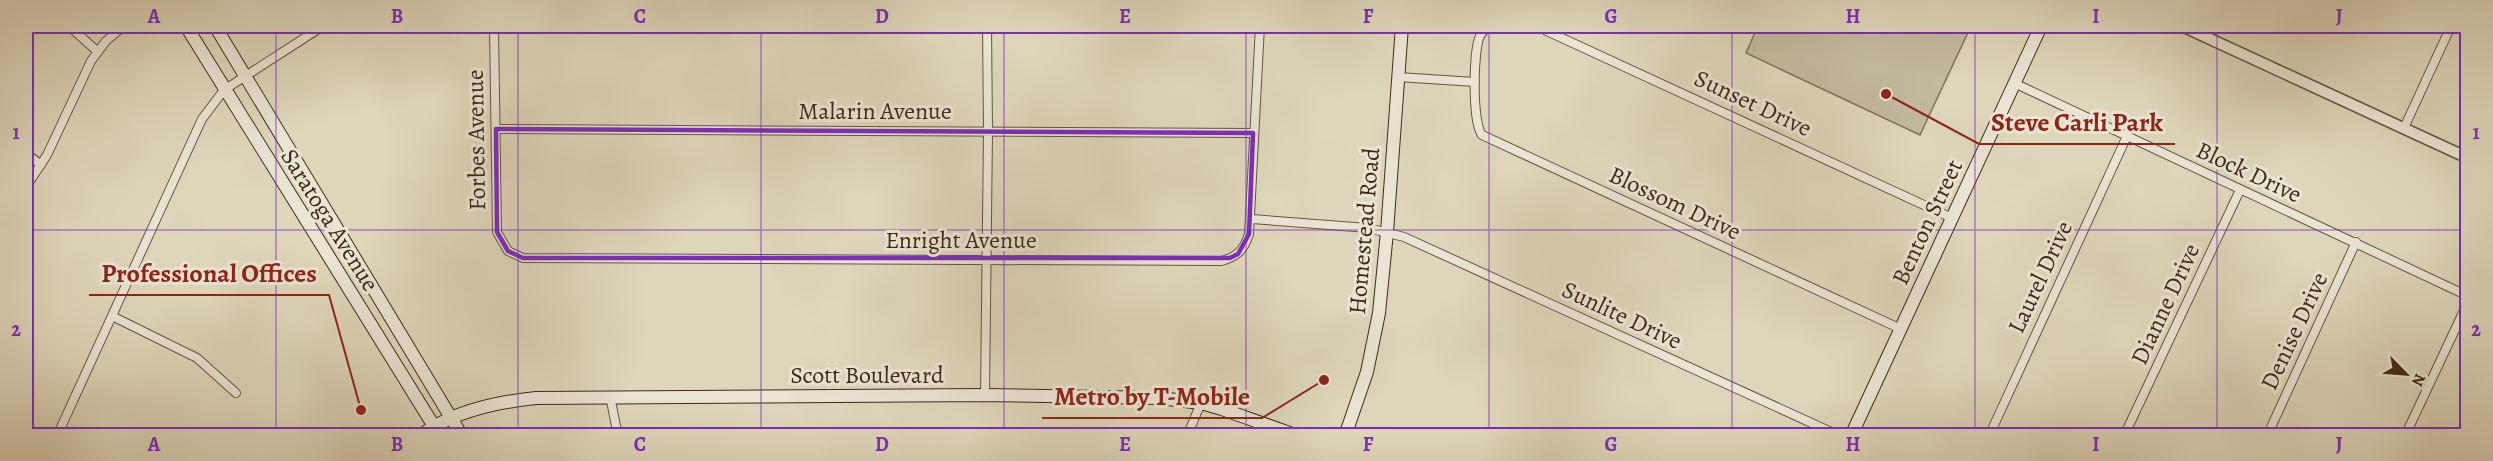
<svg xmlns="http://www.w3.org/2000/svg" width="2493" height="461" font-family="Alegreya,serif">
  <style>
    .green { fill: #c2b99f; stroke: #7f725b; stroke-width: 1.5 }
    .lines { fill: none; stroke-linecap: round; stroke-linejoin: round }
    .minor-casing { stroke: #645540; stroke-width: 10 }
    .tertiary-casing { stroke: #645540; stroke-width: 13 }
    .secondary-casing { stroke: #3c2a17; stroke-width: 14 }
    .minor { stroke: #eae4d3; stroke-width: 8 }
    .tertiary { stroke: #eae4d3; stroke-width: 10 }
    .secondary { stroke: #eae4d3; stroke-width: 12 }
    .marked { fill: none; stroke: #7b2cbf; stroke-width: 4.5; stroke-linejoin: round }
    .grid { fill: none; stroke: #7b2cbf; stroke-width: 1.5; stroke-opacity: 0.55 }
    .labels { text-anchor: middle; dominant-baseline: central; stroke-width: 6; stroke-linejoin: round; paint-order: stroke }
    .street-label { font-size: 24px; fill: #3c2a17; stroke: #eae4d3 }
    .leader { fill: none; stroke: #8f2418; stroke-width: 2 }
    .callout-dot { fill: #8f2418; stroke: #eae4d3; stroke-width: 2 }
    .callout-label { font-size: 26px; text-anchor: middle; font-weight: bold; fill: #8f2418; stroke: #eae4d3; stroke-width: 6; stroke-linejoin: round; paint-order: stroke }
    .neatline { fill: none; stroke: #7b2cbf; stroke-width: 2 }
    .grid-label { font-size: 20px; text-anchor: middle; font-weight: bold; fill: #7b2cbf }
  </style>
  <rect width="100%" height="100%" fill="#ded6bb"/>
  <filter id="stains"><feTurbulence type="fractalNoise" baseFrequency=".00333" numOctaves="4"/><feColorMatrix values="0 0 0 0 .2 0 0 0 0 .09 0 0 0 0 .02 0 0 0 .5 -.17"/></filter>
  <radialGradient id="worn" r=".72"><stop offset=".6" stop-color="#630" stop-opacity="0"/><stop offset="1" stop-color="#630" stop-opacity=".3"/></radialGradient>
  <path class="green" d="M1758 26H1971L1920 135 1746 53Z"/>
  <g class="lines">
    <g class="minor-casing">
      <path id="minor" d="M69 26 98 52
        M494 26 497 232 508 251 523 258 1221 261C1237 257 1244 250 1249 234L1260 26
        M1490 26C1487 28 1482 32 1480 36 1473 51 1472 122 1482 135L1901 329
        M1536 26 1952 218
        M1398 77 1475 82
        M2014 83 2468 296
        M2404 128 2451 26
        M496 129 1253 133
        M26 153 41 165
        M26 187 47 155 91 61 106 41 124 26
        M1252 219 1368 228 1404 237 1840 436
        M112 316 197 358 236 393
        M985 395 988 131 987 26
        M610 396 618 436
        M57 436 202 119 224 90 323 26
        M1187 436 1201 403
        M1989 436 2127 136
        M2124 436 2240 190
        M2267 436 2356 242
        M2405 436 2468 302"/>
    </g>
    <g class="tertiary-casing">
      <path id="tertiary" d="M2182 26 2468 158"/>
    </g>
    <g class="secondary-casing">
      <path id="secondary" d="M186 26 440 436
        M215 26 462 436
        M420 436C453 411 496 402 536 398L985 395 1160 398 1201 403 1222 409 1298 436
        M1345 436 1367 372 1379 313 1387 232 1402 26
        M1851 436 2041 26"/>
    </g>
    <use href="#minor" class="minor"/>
    <use href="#tertiary" class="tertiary"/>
    <use href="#secondary" class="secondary"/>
  </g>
  <path class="marked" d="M496 129 1253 133 1249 234 1238 254 1230 258H523L508 251 497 232Z"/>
  <path class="grid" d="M276 26V436M518 26V436M761 26V436M1004 26V436M1246 26V436M1489 26V436M1732 26V436M1975 26V436M2217 26V436M26 230H2468"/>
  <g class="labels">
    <g class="street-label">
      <text transform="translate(1753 103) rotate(25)">Sunset Drive</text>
      <text x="875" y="111">Malarin Avenue</text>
      <text transform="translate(476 140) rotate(-91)">Forbes Avenue</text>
      <text transform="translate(2249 172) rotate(25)">Block Drive</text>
      <text transform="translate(1675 203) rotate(25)">Blossom Drive</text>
      <text transform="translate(330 220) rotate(58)">Saratoga Avenue</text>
      <text transform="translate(1927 222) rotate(-65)">Benton Street</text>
      <text transform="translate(1364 231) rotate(-85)">Homestead Road</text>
      <text x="961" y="240">Enright Avenue</text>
      <text transform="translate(2040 277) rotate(-65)">Laurel Drive</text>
      <text transform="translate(2165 304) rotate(-65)">Dianne Drive</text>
      <text transform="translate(1622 315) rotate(25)">Sunlite Drive</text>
      <text transform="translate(2294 331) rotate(-65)">Denise Drive</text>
      <text x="867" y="375">Scott Boulevard</text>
    </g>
  </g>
  <path class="leader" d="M1886 94L1979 144H2175M361 410L329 295H89M1324 380L1262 418H1042"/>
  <g class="callout-dot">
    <circle cx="1886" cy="94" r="6"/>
    <circle cx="361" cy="410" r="6"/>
    <circle cx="1324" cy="380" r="6"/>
  </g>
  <g class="callout-label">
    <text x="2077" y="131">Steve Carli Park</text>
    <text x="209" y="282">Professional Offices</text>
    <text x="1152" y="405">Metro by T-Mobile</text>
  </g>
  <rect width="2493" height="461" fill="none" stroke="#ded6bb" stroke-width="66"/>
  <g transform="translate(2406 374) rotate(115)" stroke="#eae4d3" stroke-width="4.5" paint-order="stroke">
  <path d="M0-4.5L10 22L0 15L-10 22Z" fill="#3c2a17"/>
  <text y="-9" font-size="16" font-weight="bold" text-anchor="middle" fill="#3c2a17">N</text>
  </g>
  <rect x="33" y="33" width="2427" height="395" class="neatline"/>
  <g class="grid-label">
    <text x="154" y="23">A</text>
    <text x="397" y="23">B</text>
    <text x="640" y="23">C</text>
    <text x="882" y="23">D</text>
    <text x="1125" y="23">E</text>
    <text x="1368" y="23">F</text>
    <text x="1611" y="23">G</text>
    <text x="1853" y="23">H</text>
    <text x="2096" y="23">I</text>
    <text x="2339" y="23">J</text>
    <text x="16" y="139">1</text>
    <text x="2476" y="139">1</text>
    <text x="16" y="336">2</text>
    <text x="2476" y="336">2</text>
    <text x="154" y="451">A</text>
    <text x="397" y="451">B</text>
    <text x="640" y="451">C</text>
    <text x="882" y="451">D</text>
    <text x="1125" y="451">E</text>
    <text x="1368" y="451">F</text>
    <text x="1611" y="451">G</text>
    <text x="1853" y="451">H</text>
    <text x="2096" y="451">I</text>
    <text x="2339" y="451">J</text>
  </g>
  <rect width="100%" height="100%" filter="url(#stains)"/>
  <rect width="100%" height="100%" fill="url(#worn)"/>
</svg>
